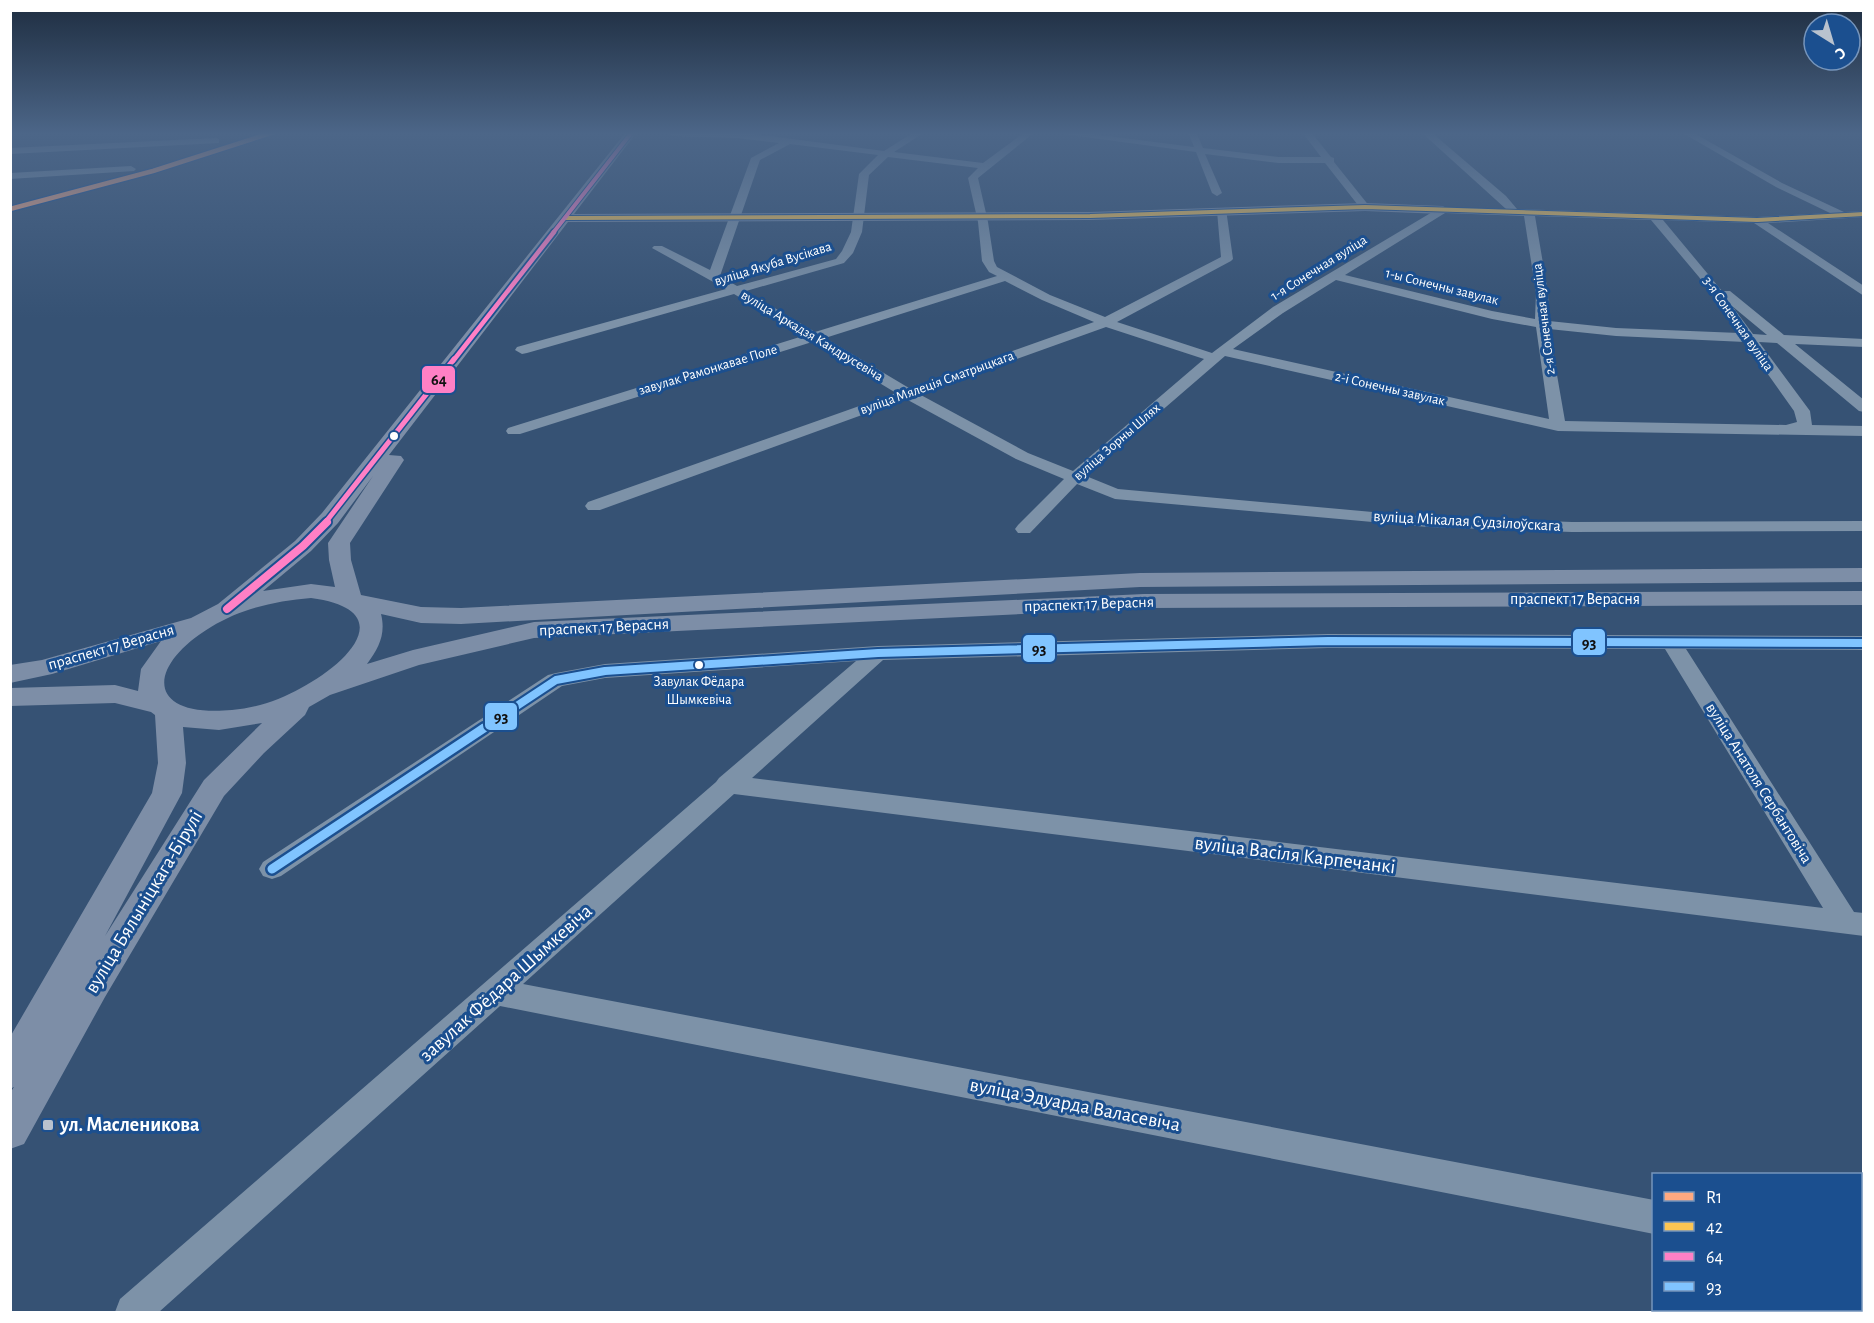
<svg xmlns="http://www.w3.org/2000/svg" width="1874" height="1323" font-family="'Alegreya Sans',sans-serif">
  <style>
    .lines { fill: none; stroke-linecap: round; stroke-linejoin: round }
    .minor { fill: #7d92a8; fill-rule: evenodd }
    .major { fill: #7d8ea7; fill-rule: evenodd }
    .bus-1-casing { stroke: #1b4f8f; stroke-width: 6 }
    .bus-2-far3-casing { stroke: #1b4f8f; stroke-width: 6 }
    .bus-2-far2-casing { stroke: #1b4f8f; stroke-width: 8 }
    .bus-2-far1-casing { stroke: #1b4f8f; stroke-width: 8 }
    .bus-2-casing { stroke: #1b4f8f; stroke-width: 12 }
    .bus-3-far1-casing { stroke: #1b4f8f; stroke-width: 12 }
    .bus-3-casing { stroke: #1b4f8f; stroke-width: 14 }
    .bus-1 { stroke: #fcc553; stroke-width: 4 }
    .bus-2-far3 { stroke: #ff80c5; stroke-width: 4 }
    .bus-2-far2 { stroke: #ff80c5; stroke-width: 4.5 }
    .bus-2-far1 { stroke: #ff80c5; stroke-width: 5 }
    .bus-2 { stroke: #ff80c5; stroke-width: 8 }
    .bus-3-far1 { stroke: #80c4ff; stroke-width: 8 }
    .bus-3 { stroke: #80c4ff; stroke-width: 9 }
    .rail-1-casing { stroke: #1b4f8f; stroke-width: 7 }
    .rail-1 { stroke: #ffa980; stroke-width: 4.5 }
    .bus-dot { fill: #fff; stroke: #1b4f8f; stroke-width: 2 }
    .poi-dot { fill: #b9c2ce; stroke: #1b4f8f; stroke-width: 2 }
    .labels { text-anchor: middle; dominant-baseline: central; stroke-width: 6; stroke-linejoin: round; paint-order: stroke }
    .far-street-label { font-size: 14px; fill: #fff; stroke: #1b4f8f }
    .bus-label { font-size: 14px; fill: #fff; stroke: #1b4f8f }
    .street-label { font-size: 16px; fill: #fff; stroke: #1b4f8f }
    .near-street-label { font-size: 20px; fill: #fff; stroke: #1b4f8f }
    .near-poi-label { font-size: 20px; font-weight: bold; fill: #fff; stroke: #1b4f8f; text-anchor: start }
    .line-badge { stroke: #1b4f8f; stroke-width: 2 }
    .pale-badge-label { font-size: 16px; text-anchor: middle; font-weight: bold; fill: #111 }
  </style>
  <rect width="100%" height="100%" fill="#365274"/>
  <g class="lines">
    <path class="minor" d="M738 132 884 151 914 132H925L894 152 983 163 1025 132H1035L978 178 988 222 994 261 997 267 1050 295 1105 317 1221 257 1217 211 1226 209 1233 259 1231 261 1117 322 1212 353 1273 307 1439 208 1506 209 1421 132H1431L1506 196 1517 209 1757 217 1830 213 1776 187 1681 132H1692L1782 183 1844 212 1864 211V217L1768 223 1864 286V296L1754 223 1663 220 1722 291H1730L1784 335 1864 339V347L1795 344 1864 400V412L1859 411 1777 343 1759 342 1810 411 1812 425 1864 426V436L1558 431 1225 356 1086 476 1118 489 1428 517 1572 522 1864 521V531L1572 532 1428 527 1115 499 1077 484 1030 533H1018L1015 529 1018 525 1064 479 1016 459 906 399 600 510H588L585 506 588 502 896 393 812 342 520 434H508L506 431 508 428 803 336 734 294 527 353 522 354 515 350 517 347 726 289 652 248 654 246H662L710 270 751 158 779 143 738 138 672 136 668 133ZM790 144 878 155 859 174 851 232 842 251 836 259 737 286 720 276 760 160ZM888 157 978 168 968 178 978 222 982 261 989 272 997 276 815 332 746 291 844 263 853 253 862 232 869 175ZM1445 213 1524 216 1536 293 1535 319 1492 311 1345 275ZM1535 216 1651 220 1699 277 1739 333 1616 328 1549 321 1548 293ZM1336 280 1492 319 1536 327 1549 419 1233 349 1283 313ZM1005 281 1042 300 1094 322 909 388 825 338ZM1732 306 1767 335 1753 334ZM1106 327 1204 359 1073 471 1028 453 919 394ZM1549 329 1616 336 1745 342 1794 411 1797 422 1786 425 1565 421Z
      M1048 132H1076L1194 147 1188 132H1196L1203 148 1279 157H1321L1302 132H1311L1331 157 1334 158V162L1370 207 1361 209 1325 163H1279L1205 154 1222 193 1217 196 1212 193 1196 152Z
      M216 138 219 139V143L10 154V148Z
      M131 166 136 169 134 171 10 179V173Z
      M1328 634 1864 636V650L1686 649 1854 912 1864 913V936L734 794 523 984 1654 1200V1234L500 1006 159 1312H115L120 1299 716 782 719 778 856 661 605 678 562 686 281 876 272 879 263 876 259 869 263 862 548 675 556 673 605 664 878 646ZM1328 648 1665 649 1823 908 752 778 883 660Z
      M1860 1240H1864V1275H1860Z"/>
    <path class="major" d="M626 132H637L574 214 1090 212 1365 203 1443 206 1449 210 1443 214 1365 211 1090 220 568 222 389 455 401 456 404 460 350 543 351 560 361 595 421 607 461 608 1140 573 1864 568V582L1140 587 461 624 421 623 381 614C386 634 379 648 367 664L413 650 534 622 1144 594 1864 591V605L1144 608 534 638 419 665 330 695 309 707 305 715 264 753 224 796 105 997 24 1144 10 1149V1093L14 1087 10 1089V1037L152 793 158 763 155 715 151 712 115 703 10 706V688L115 685 138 691 141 669 161 641 52 674 10 683V665L42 660 191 618 218 604 295 541 322 513ZM373 476 328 543 329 560 335 587 311 584 263 591 311 551 338 523ZM311 598C400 610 349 663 301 688 280 700 256 708 232 710 145 718 146 666 211 627 242 608 276 601 311 598ZM262 723 204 780 105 936 182 793 186 763 183 727 219 730Z"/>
    <g class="bus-1-casing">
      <path id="bus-1" d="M566 218 1090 216 1365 207 1757 220 1864 214"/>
    </g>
    <g class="bus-2-far3-casing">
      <path id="bus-2-far3" d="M553 233 632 132"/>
    </g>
    <g class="bus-2-far2-casing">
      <path id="bus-2-far2" d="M453 361 554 232"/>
    </g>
    <g class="bus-2-far1-casing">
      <path id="bus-2-far1" d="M325 523 454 359"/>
    </g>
    <g class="bus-2-casing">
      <path id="bus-2" d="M227 609 303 546 327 522"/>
    </g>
    <g class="bus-3-far1-casing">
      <path id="bus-3-far1" d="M482 729 556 680 605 671 878 653 1328 641 1864 643"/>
    </g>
    <g class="bus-3-casing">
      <path id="bus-3" d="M272 869 484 728"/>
    </g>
    <use href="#bus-1" class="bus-1"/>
    <use href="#bus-2-far3" class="bus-2-far3"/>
    <use href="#bus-2-far2" class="bus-2-far2"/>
    <use href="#bus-2-far1" class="bus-2-far1"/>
    <use href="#bus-2" class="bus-2"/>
    <use href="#bus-3-far1" class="bus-3-far1"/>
    <use href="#bus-3" class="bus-3"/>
    <g class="rail-1-casing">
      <path id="rail-1" d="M10 209 153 171 274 132"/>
    </g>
    <use href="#rail-1" class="rail-1"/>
  </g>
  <linearGradient id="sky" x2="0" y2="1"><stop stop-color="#1e2d40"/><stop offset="0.42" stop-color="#4c6688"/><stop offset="1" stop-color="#4c6688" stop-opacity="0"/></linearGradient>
  <rect width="1874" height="318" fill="url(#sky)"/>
  <g class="bus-dot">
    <circle cx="394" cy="436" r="5"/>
    <circle cx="699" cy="665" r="5"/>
  </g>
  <rect class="poi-dot" x="42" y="1119" width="12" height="12" rx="3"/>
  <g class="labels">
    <g class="far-street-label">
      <text transform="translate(773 264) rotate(-17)">вуліца Якуба Вусікава</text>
      <text transform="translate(1319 268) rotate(-32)">1-я Сонечная вуліца</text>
      <text transform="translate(1442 287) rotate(14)">1-ы Сонечны завулак</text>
      <text transform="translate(1544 319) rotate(-97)">2-я Сонечная вуліца</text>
      <text transform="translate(1738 324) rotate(55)">3-я Сонечная вуліца</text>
      <text transform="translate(812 336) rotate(31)">вуліца Аркадзя Кандрусевіча</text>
      <text transform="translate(708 370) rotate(-17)">завулак Рамонкавае Поле</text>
      <text transform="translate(937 383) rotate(-20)">вуліца Мялеція Сматрыцкага</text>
      <text transform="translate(1390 389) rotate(13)">2-і Сонечны завулак</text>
      <text transform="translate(1117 442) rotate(-41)">вуліца Зорны Шлях</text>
    </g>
    <g class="bus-label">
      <text x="699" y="682">Завулак Фёдара<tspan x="699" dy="18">Шымкевіча</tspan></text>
    </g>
    <g class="street-label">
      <text transform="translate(1467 521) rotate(3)">вуліца Мікалая Судзілоўскага</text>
      <text x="1575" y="599">праспект 17 Верасня</text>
      <text transform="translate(1089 604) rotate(-2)">праспект 17 Верасня</text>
      <text transform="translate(604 627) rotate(-3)">праспект 17 Верасня</text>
      <text transform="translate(111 647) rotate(-16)">праспект 17 Верасня</text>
      <text transform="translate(1759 783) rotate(58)">вуліца Анатоля Сербантовіча</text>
    </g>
    <g class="near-street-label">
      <text transform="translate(1295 855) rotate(7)">вуліца Васіля Карпечанкі</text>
      <text transform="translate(144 902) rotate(-59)">вуліца Бялыніцкага-Бірулі</text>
      <text transform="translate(506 983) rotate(-42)">завулак Фёдара Шымкевіча</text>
      <text transform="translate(1075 1105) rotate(11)">вуліца Эдуарда Валасевіча</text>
    </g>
    <g class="near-poi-label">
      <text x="60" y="1125">ул. Масленикова</text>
    </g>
  </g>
  <g class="line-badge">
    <rect x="421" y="365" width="35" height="29" rx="6" fill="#ff80c5"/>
    <rect x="1572" y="628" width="34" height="28" rx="6" fill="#80c4ff"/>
    <rect x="1022" y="634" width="34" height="29" rx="6" fill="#80c4ff"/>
    <rect x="484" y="702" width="34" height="29" rx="6" fill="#80c4ff"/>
  </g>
  <g class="pale-badge-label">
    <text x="439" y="385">64</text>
    <text x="1589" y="648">93</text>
    <text x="1039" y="654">93</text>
    <text x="501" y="722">93</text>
  </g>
  <rect width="1874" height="1323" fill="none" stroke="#ffffff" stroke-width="24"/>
  <rect x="1652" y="1173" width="210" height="138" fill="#1b4f8f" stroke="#7695bc" stroke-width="1.5"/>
  <rect x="1664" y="1192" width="30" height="9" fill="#ffa980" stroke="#7695bc" stroke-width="1.5"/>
  <text x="1706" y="1203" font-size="18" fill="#ffffff">R1</text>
  <rect x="1664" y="1222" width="30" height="9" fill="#fcc553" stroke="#7695bc" stroke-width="1.5"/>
  <text x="1706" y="1233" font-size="18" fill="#ffffff">42</text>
  <rect x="1664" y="1252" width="30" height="9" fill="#ff80c5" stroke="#7695bc" stroke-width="1.5"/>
  <text x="1706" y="1263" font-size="18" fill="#ffffff">64</text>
  <rect x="1664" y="1282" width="30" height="9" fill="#80c4ff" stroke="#7695bc" stroke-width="1.5"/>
  <text x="1706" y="1293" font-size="18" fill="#ffffff">93</text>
  <g transform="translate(1832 42) rotate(143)"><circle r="28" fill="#1b4f8f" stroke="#7695bc" stroke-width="1.5"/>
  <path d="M0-4.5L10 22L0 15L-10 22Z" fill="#b9c2ce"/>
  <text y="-9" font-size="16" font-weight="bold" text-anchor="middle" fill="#ffffff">С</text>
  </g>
</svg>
